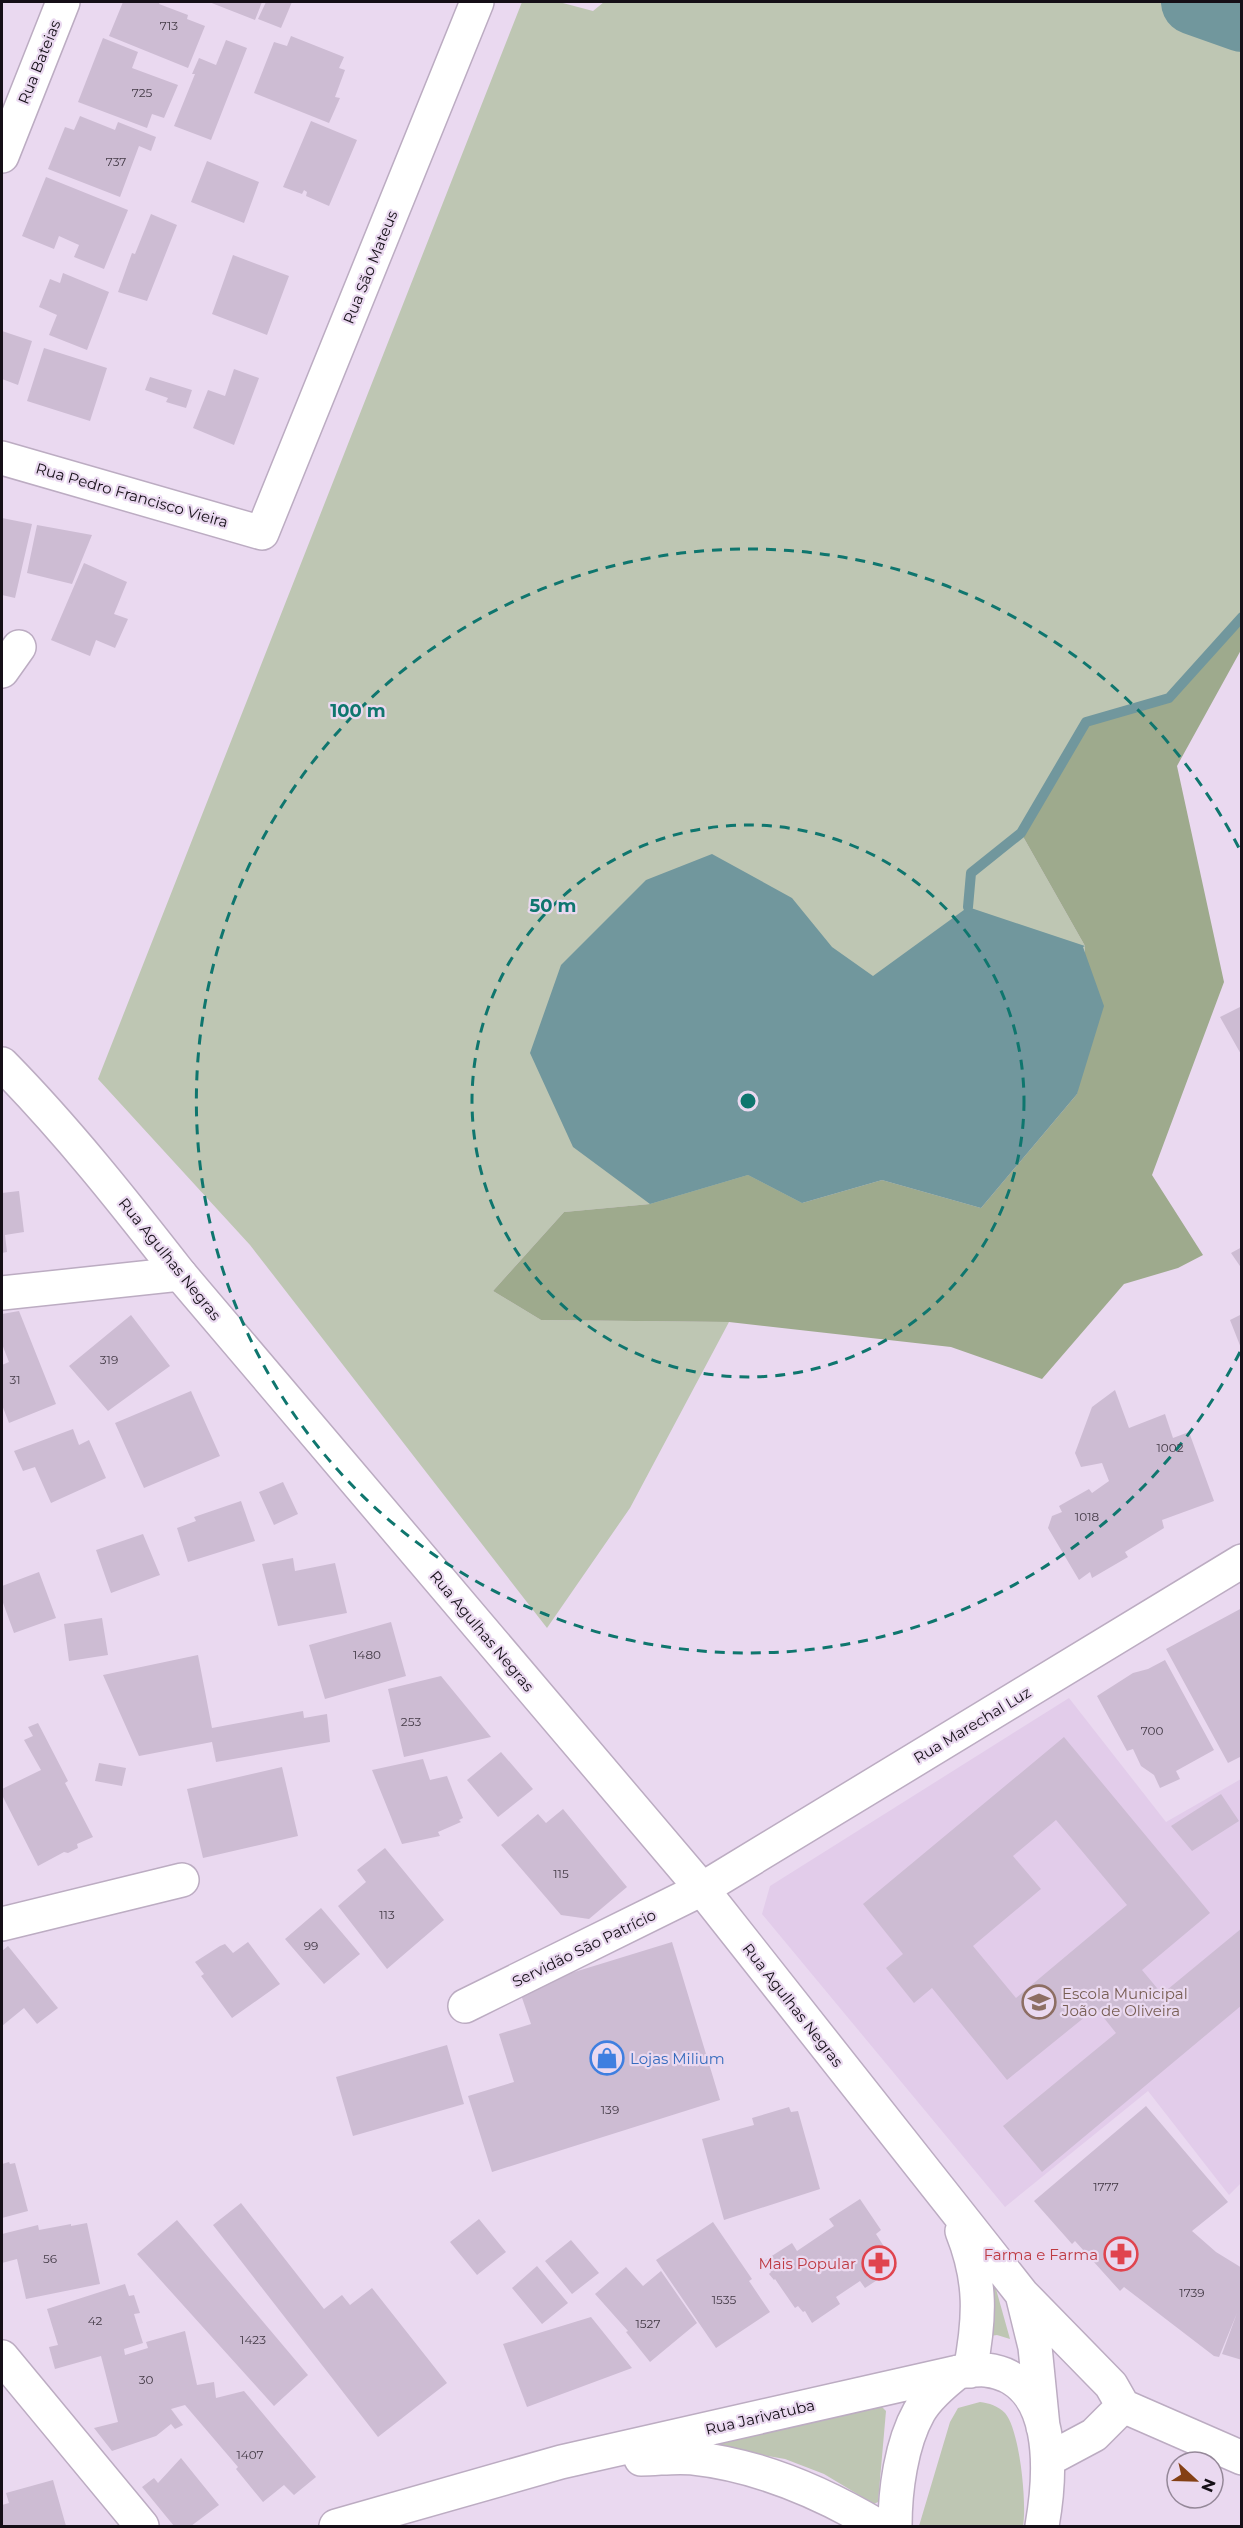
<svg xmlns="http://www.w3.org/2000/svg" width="1243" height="2528" font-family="Montserrat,sans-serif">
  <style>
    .built { fill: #e2ccea }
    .green { fill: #bec6b3 }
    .forest { fill: #9eaa8d }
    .water { fill: #71979d }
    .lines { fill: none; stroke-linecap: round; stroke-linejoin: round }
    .stream { stroke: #71979d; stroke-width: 10 }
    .river { stroke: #71979d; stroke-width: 66 }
    .building { fill: #cdbcd3; fill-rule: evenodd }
    .street-casing { stroke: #bcacc2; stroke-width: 36 }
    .secondary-casing { stroke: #bcacc2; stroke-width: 36 }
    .street { stroke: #fff; stroke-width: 33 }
    .secondary { stroke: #fff; stroke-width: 33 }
    .ring { fill: none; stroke: #0f766e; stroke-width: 3; stroke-dasharray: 10 8 }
    .labels { text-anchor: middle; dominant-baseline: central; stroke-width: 4.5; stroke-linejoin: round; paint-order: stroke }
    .number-label { font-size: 12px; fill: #433a46 }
    .street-label { font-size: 15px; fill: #150f17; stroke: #ead9f0 }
    .education-label { font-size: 15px; fill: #785e54; stroke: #ead9f0; text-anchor: start }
    .shop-label { font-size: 15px; fill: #366cbe; stroke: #ead9f0; text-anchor: start }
    .health-label { font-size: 15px; fill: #be3a42; stroke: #ead9f0; text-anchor: end }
    .centre { fill: #0f766e; stroke: #ead9f0; stroke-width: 3 }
    .ring-label { font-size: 18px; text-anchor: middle; font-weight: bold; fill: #0f766e; stroke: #ead9f0; stroke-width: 4.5; stroke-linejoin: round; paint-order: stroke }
  </style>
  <rect width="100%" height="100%" fill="#ead9f0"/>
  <path class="built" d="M1069 1698 1166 1822 1241 1779V2183L1229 2195 1148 2091 1005 2207 762 1914 770 1886Z"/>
  <path class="green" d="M522 2H559L593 11 604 2H1241V617L1169 698 1086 722 1021 833 1085 946 1077 1094 981 1208 882 1180 802 1203 650 1204 564 1212 493 1291 541 1320 729 1322 630 1508 547 1628 250 1245 98 1079Z
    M994 2287 996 2289 1010 2339 997 2335 990 2336Z
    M980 2402C989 2403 998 2406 1005 2413 1020 2430 1027 2505 1023 2526H919L950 2422 958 2408Z
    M882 2407 886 2411 878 2502 874 2504 824 2474 785 2459 721 2448V2444L725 2441Z"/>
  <path class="forest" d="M1241 617V650L1177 766 1224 982 1152 1175 1203 1255 1178 1268 1124 1284 1042 1379 951 1347 729 1322 541 1320 493 1291 564 1212 650 1204 748 1175 802 1203 882 1180 981 1208 1077 1094 1085 946 1021 833 1086 722 1169 698Z"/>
  <path class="water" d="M712 854 792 898 832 947 873 976 968 907 1085 946 1083 947 1104 1006 1077 1094 981 1208 882 1180 802 1203 748 1175 650 1204 573 1147 530 1053 561 965 646 880Z"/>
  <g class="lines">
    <path class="stream" d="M968 907 971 873 1021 833 1086 722 1169 698 1242 617"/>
    <path class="river" d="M1194 2 1242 19"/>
  </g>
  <path class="building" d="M123 2H160L159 4 188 15 187 19 205 26 188 68 109 36Z
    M209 2H262L255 20Z
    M266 2H292L281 28 258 19Z
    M291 36 344 57 339 68 345 70 335 97 340 98 329 123 254 93 274 42 287 46Z
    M103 38 138 52 132 68 178 85 164 118 152 114 147 128 78 102Z
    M226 40 247 48 211 140 174 126 195 74H192L199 58 216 65Z
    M80 116 115 130 118 122 156 137 151 151 139 146 120 197 48 169 65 127 74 130Z
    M311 121 357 140 329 206 306 196 307 192 304 190 302 194 283 187Z
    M207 161 259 182 244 223 191 202Z
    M46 177 128 210 104 269 74 257 79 245 59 236 54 249 22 236Z
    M151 214 177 225 147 301 118 292 132 253 135 254Z
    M233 255 289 276 267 335 212 314Z
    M63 273 109 292 87 350 49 335 57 315 39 307 50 279 60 283Z
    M2 331 32 341 18 385 2 379Z
    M44 348 107 368 90 421 27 401Z
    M234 369 259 378 234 445 193 428 208 390 225 396Z
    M150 377 192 390 186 408 166 402 168 398 145 390Z
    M2 518 32 524 15 598 2 595Z
    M37 525 92 535 72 584 27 573Z
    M84 563 127 582 114 614 128 619 115 648 96 640 90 656 51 640Z
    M1242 1006V1056L1220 1017Z
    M19 1191 24 1232 5 1235 7 1252 2 1253V1193Z
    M1242 1247V1269L1231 1253Z
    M19 1311 56 1404 9 1423 2 1405V1365L9 1362 2 1344V1314Z
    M1242 1314V1348H1241L1230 1320Z
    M131 1315 170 1366 108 1411 69 1366Z
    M1115 1390 1129 1428 1165 1414 1173 1438 1189 1432 1214 1501 1162 1520 1164 1528 1125 1552 1128 1557 1092 1578 1090 1572 1079 1580 1048 1528 1052 1516 1062 1512 1059 1506 1089 1489 1092 1493 1109 1481 1102 1463 1081 1467 1075 1453 1092 1407Z
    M191 1391 220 1456 144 1488 115 1423Z
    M73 1429 79 1445 89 1440 106 1478 51 1503 35 1467 23 1471 14 1451Z
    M283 1482 298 1514 274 1525 259 1492Z
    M241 1501 255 1541 188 1562 177 1528 196 1521 194 1517Z
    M143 1534 160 1575 111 1593 96 1550Z
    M293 1558 295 1571 335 1563 347 1613 278 1626 262 1564Z
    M39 1572 56 1618 14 1633 2 1600V1586Z
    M1242 1608V1756L1228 1763 1166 1649Z
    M102 1618 108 1655 69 1661 64 1624Z
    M391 1622 406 1676 325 1699 309 1645Z
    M198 1655 212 1728 303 1711 304 1718 327 1714 330 1742 216 1762 212 1742 139 1756 103 1675Z
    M1165 1660 1214 1750 1176 1771 1180 1779 1160 1788 1154 1775 1141 1766 1133 1749 1127 1751 1097 1696 1133 1673 1148 1669Z
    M441 1676 491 1737 404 1757 388 1689Z
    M38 1723 68 1781 65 1783 93 1837 77 1844 78 1848 68 1853 64 1852 38 1866 2 1795V1789L41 1770 24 1740 33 1736 28 1727Z
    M1064 1737 1210 1913 1142 1970 1162 1994 1242 1928V2005L1042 2172 1003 2126 1116 2033 1096 2008 1007 2080 932 1988 914 2003 886 1968 903 1954 863 1904ZM1056 1820 1127 1905 1016 1998 973 1946 1041 1889 1013 1856Z
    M501 1752 533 1789 498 1817 467 1780Z
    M423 1759 430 1780 447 1776 463 1818 459 1820 461 1822 438 1832 440 1836 402 1844 372 1770Z
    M99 1763 126 1768 122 1786 95 1781Z
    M282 1767 298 1836 203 1858 187 1789Z
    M1221 1794 1239 1821 1192 1851 1171 1826Z
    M563 1809 627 1887 589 1919 561 1915 501 1845 538 1814 546 1823Z
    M385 1848 444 1920 387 1969 338 1906 366 1882 357 1870Z
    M321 1908 360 1954 324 1984 285 1939Z
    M248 1942 280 1984 232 2018 201 1976 204 1974 195 1962 220 1946 225 1944 233 1953Z
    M672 1942 720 2100 492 2172 468 2096 514 2082 499 2034 531 2024 519 1989Z
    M8 1946 58 2008 37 2024 24 2008 2 2026V1951Z
    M447 2045 464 2104 353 2136 336 2077Z
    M1146 2106 1228 2202 1192 2231 1216 2252 1242 2268V2360L1222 2354 1237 2313 1219 2357 1214 2356 1124 2287 1120 2291 1075 2241 1072 2244 1034 2201Z
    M789 2107 791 2112 798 2111 820 2189 724 2220 702 2139 754 2125 752 2118Z
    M9 2162 10 2164 15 2163 28 2211 2 2218V2164Z
    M860 2199 881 2230 876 2234 897 2267 865 2288 860 2281 836 2297 840 2304 812 2323 805 2311 803 2312 798 2306 795 2308 775 2279 774 2280 769 2274 771 2272 764 2261 792 2243 797 2251 834 2226 829 2219Z
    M241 2203 324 2309 342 2295 350 2305 372 2288 447 2383 378 2437 213 2225Z
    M479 2219 506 2252 477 2275 450 2242Z
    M177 2220 308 2375 274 2406 137 2254Z
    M713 2222 752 2279 749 2281 770 2312 716 2348 656 2260Z
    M87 2223 100 2284 26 2299 17 2259 2 2263V2234L38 2225 39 2230 71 2224V2226Z
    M571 2240 599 2273 572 2294 545 2261Z
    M537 2266 568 2303 542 2324 512 2288Z
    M626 2267 643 2286 661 2271 697 2323 650 2362 626 2332 628 2331 595 2294Z
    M125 2284 129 2296 134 2295 140 2313 134 2314 143 2343 124 2349 125 2355 148 2348 146 2342 185 2331 197 2385 214 2382 216 2398 244 2391 316 2477 294 2495 284 2485 263 2502 236 2469 238 2467 185 2405 171 2409 183 2425 175 2429 171 2424 156 2436 112 2451 94 2428 118 2422 101 2356 55 2369 49 2347 58 2345 47 2309Z
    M591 2317 632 2368 527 2407 503 2344Z
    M181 2458 219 2505 191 2526H174L142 2487 154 2478 158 2483Z
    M53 2480 66 2526H2V2505L9 2503 6 2493Z"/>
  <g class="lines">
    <g class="street-casing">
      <path id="street" d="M2 156 63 2
        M2 458 262 533 477 2
        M2 671 19 647
        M2 1293 180 1274
        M2 1924 182 1880
        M465 2006 702 1889
        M2 2357 142 2526"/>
    </g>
    <g class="secondary-casing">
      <path id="secondary" d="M2 1064C66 1129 123 1201 180 1274L702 1889 1022 2294 1035 2347 1043 2427
        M702 1889 1242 1561
        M962 2231C982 2281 980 2319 970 2371
        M1023 2295 1111 2385 1123 2406 1242 2458
        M641 2459C658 2459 676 2456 692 2458 758 2465 821 2492 878 2526
        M1049 2459 1094 2435 1123 2406
        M336 2526 561 2462 958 2372C967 2371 977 2369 986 2370 1058 2378 1051 2475 1042 2526
        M895 2526C895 2491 901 2444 919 2412 928 2396 944 2383 958 2372"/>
    </g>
    <use href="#street" class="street"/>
    <use href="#secondary" class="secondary"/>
  </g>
  <g class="ring">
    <circle cx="748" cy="1101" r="276"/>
    <path d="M1240 1352A552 552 0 1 1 1240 850"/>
  </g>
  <defs>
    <g id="school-ring" transform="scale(1.725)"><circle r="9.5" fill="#ead9f0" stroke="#8d6e63" stroke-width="1.5"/><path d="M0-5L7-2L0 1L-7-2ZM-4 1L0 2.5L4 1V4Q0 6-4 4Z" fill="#8d6e63"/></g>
    <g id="shop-ring" transform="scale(1.725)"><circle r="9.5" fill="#ead9f0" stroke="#3f7fe0" stroke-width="1.5"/><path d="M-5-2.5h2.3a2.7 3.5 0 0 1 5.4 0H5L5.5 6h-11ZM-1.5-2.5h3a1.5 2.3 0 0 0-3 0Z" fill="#3f7fe0"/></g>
    <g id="pharmacy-ring" transform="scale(1.725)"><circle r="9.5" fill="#ead9f0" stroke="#e0444e" stroke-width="1.5"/><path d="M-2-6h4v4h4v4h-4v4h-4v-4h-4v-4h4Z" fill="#e0444e"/></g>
  </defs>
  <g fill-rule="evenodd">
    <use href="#school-ring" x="1039" y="2002"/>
    <use href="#shop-ring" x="607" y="2058"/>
    <use href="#pharmacy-ring" x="1121" y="2254"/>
    <use href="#pharmacy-ring" x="879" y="2263"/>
  </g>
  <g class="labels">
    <g class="number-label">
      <text x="169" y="25">713</text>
      <text x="142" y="92">725</text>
      <text x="116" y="161">737</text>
      <text x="109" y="1359">319</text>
      <text x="15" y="1379">31</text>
      <text x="1170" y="1447">1002</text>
      <text x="1087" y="1516">1018</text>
      <text x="367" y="1654">1480</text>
      <text x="411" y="1721">253</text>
      <text x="1152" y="1730">700</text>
      <text x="561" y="1873">115</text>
      <text x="387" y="1914">113</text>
      <text x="311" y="1945">99</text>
      <text x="610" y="2109">139</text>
      <text x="1106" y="2186">1777</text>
      <text x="50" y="2258">56</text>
      <text x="1192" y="2292">1739</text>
      <text x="724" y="2299">1535</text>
      <text x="95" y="2320">42</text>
      <text x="648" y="2323">1527</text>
      <text x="253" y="2339">1423</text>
      <text x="146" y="2379">30</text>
      <text x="250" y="2454">1407</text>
    </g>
    <g class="street-label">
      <text transform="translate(39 62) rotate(-68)">Rua Bateias</text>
      <text transform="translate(370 267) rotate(-68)">Rua São Mateus</text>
      <text transform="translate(132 495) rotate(16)">Rua Pedro Francisco Vieira</text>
      <text transform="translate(170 1259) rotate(51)">Rua Agulhas Negras</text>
      <text transform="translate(482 1631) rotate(50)">Rua Agulhas Negras</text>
      <text transform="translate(972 1725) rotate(-31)">Rua Marechal Luz</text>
      <text transform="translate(584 1948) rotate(-26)">Servidão São Patrício</text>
      <text transform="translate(793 2005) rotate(52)">Rua Agulhas Negras</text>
      <text transform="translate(760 2417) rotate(-13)">Rua Jarivatuba</text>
    </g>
    <g class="education-label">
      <text x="1062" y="1993">Escola Municipal<tspan x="1062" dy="17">João de Oliveira</tspan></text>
    </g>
    <g class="shop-label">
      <text x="630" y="2058">Lojas Milium</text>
    </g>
    <g class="health-label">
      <text x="1098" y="2254">Farma e Farma</text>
      <text x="856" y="2263">Mais Popular</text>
    </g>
  </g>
  <circle cx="748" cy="1101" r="9" class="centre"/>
  <g class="ring-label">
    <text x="358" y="717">100 m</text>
    <text x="553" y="912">50 m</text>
  </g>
  <rect width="1243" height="2528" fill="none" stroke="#150f17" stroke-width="6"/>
  <g transform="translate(1195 2480) rotate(112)"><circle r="28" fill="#ead9f0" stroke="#958899" stroke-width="1.5"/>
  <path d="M0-4.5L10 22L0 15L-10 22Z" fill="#844015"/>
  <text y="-9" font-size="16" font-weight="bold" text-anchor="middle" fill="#150f17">N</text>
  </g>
</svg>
